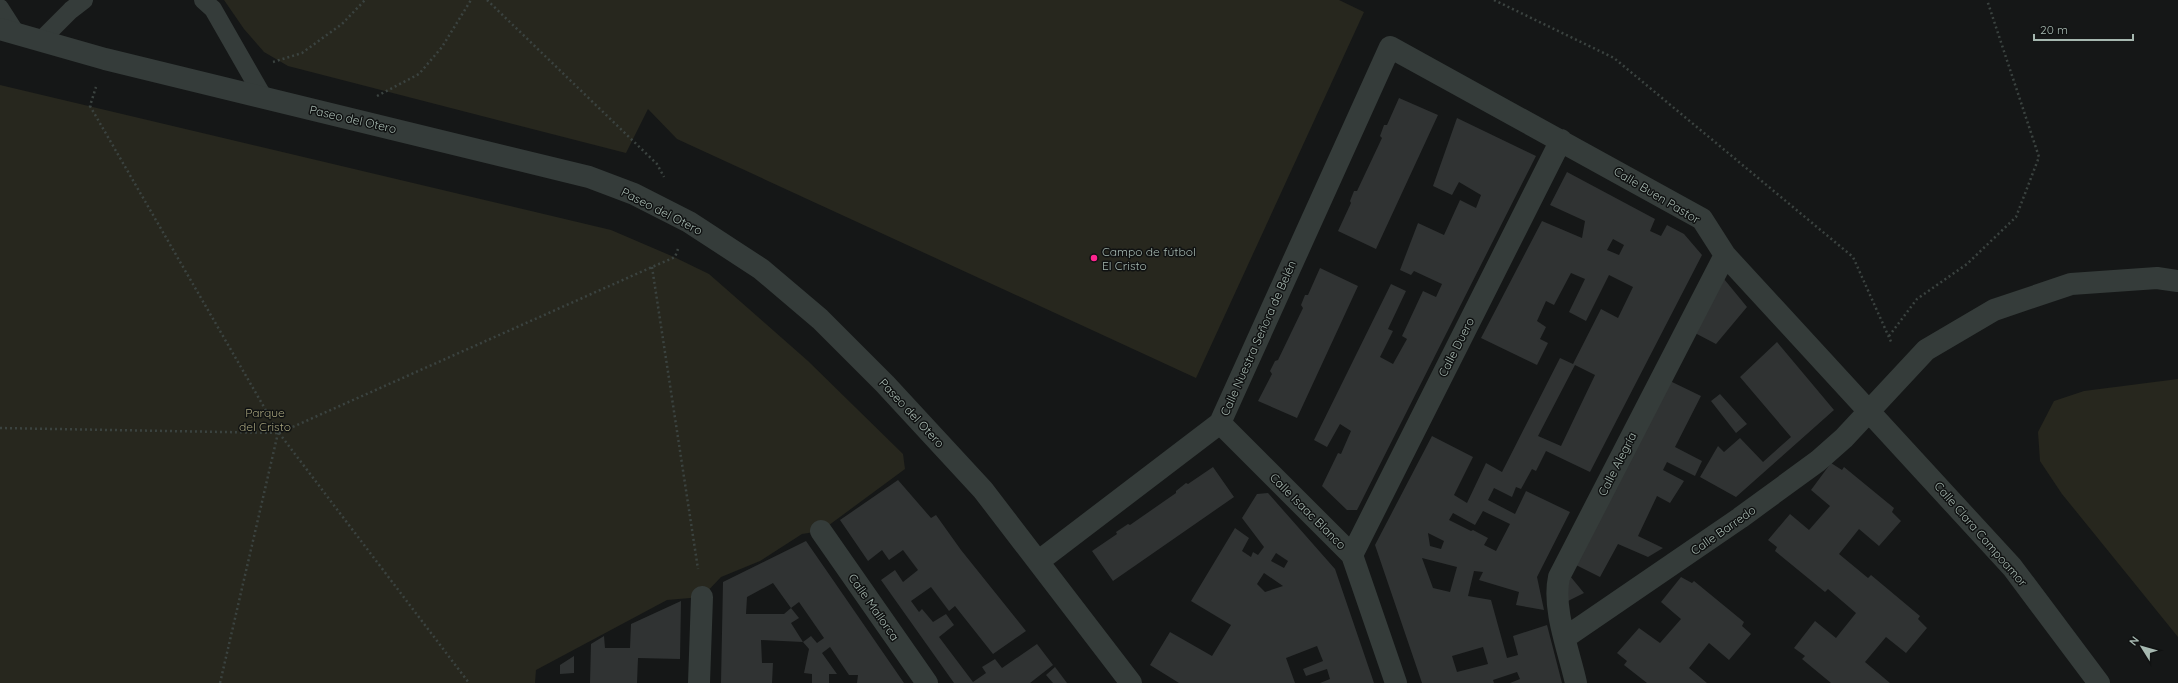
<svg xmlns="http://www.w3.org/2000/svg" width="2178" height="683" font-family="Quicksand,sans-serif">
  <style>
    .green { fill: #27271e }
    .building { fill: #303333; fill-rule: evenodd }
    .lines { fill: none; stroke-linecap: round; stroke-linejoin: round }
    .path { stroke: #3b4340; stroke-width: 2.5; stroke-dasharray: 2 3; stroke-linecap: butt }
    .lane { stroke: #353c3a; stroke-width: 18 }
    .street { stroke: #353c3a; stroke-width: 22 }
    .poi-dot { fill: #ff258e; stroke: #101212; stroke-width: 1.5 }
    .labels { text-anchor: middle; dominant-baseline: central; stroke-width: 3; stroke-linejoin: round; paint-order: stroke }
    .street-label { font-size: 12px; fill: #a6b8b0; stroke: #101212 }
    .poi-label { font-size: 12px; fill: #a6b8b0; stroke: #101212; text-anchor: start }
    .park-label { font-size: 12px; fill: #a5a17b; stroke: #101212 }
  </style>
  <rect width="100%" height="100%" fill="#151717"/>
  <path class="green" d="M224 0H1339L1364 12 1196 378 677 139 648 109 626 153 288 66 264 52 244 29Z
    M0 85 611 230 674 257 709 274 808 361 903 454 905 469 821 531 802 534 760 561 721 577 702 597 667 600 536 670 535 683H0Z
    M2178 379V637L2062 494 2040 461 2038 432 2054 401 2084 391Z"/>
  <path class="building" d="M1399 98 1438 115 1376 249 1338 231 1351 203 1350 201 1354 191H1357L1382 138 1380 136 1384 125H1387Z
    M1457 118 1536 156 1357 510H1347L1322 486 1338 453 1341 454 1351 431 1340 424 1327 447 1314 440 1391 284 1406 291 1388 329 1393 331 1380 357 1393 364 1407 339 1402 336 1423 291 1436 297 1442 284 1414 271 1411 275 1400 270 1418 223 1444 235 1460 200 1476 208 1481 195 1459 182 1452 195 1433 186Z
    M1567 172 1655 219 1650 231 1661 236 1667 225 1684 234 1702 255 1590 472 1546 451 1536 471 1532 469 1521 489 1516 487 1512 497 1494 488 1488 500 1515 514 1526 491 1570 512 1537 577 1544 610 1516 605 1519 592 1479 580 1483 572 1474 571 1468 596 1491 600 1507 658 1518 655 1513 636 1547 625 1562 683H1510L1520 679 1517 672 1493 680 1494 683H1422L1375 545 1432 436 1473 457 1454 495 1467 503 1486 463 1502 472 1560 358 1573 364 1601 309 1618 318 1633 287 1609 275 1586 321 1569 312 1585 279 1571 273 1554 305 1546 301 1537 321 1546 327 1540 339 1548 343 1537 365 1481 338 1542 221 1582 238 1585 221 1550 205ZM1613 239 1624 245 1619 255 1607 250ZM1575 365 1595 375 1561 446 1538 436ZM1483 511 1510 524 1496 551 1484 545 1488 538 1473 530 1471 531 1449 520 1453 513 1475 525ZM1428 533 1444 541 1441 549 1430 546ZM1422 558 1457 567 1450 592 1433 588ZM1483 647 1488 664 1457 672 1452 656Z
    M1320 268 1358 286 1297 418 1258 401 1272 374 1270 371 1275 361 1278 360 1303 308 1301 305 1305 295H1308Z
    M1724 279 1747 307 1716 344 1695 333Z
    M1777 342 1834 410 1736 497 1700 477 1718 446 1724 452 1740 438 1763 462 1791 437 1740 377Z
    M1670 381 1701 396 1675 447 1702 461 1695 476 1667 462 1663 470 1684 481 1670 503 1657 496 1638 536 1663 548 1648 557 1618 544 1600 577 1576 565Z
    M1720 394 1747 424 1736 433 1711 401Z
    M1831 463 1842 470 1844 467 1894 508 1892 512 1901 521 1879 546 1859 529 1839 554 1868 578 1871 575 1920 616 1918 619 1927 628 1906 653 1886 637 1865 662 1890 683H1831L1802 659 1805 656 1794 648 1815 621 1836 638 1856 613 1828 589 1825 592 1775 551 1777 547 1768 540 1790 514 1809 530 1830 506 1811 490Z
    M1213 467 1234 497 1113 581 1092 551 1117 534 1116 532 1128 524 1130 525 1176 493V491L1186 483 1188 484Z
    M898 480 931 518 936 515 961 550 1026 631 993 654 955 606 949 611 931 587 911 601 919 612 922 609 933 622 946 614 954 625 939 637 973 682 986 673 982 667 995 659 1002 668 1037 644 1053 665 1030 683H954L881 580 895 570 903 582 918 570 903 550 889 560 882 550 868 561 840 520Z
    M1268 493 1335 569 1374 683H1320L1330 679 1327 669 1306 676 1303 669 1323 661 1317 646 1286 658 1295 683H1179L1150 665 1170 632 1212 656 1231 625 1191 601 1235 528 1249 538 1242 551 1251 557 1253 552 1258 555 1264 547 1242 518 1257 494ZM1276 553 1288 561 1284 568 1271 561ZM1264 573 1283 586 1265 592 1257 584Z
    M806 541 833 580 904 683H857L858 675H849L830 647 822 653 837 674H829V683H812V674L804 673 809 649 803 642 761 640 762 663H773L772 683H721L723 582ZM773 583 791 608 799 602 824 638 817 643 811 636 803 642 791 623 799 618 791 608 784 614H746L747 597Z
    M1570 576 1584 593 1568 601 1565 586Z
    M1681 577 1692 583 1694 581 1744 622 1742 626 1751 634 1729 660 1709 643 1689 668 1707 683H1647L1624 665 1627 661 1617 653 1639 628 1660 643 1681 619 1661 602Z
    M681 601 680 659 638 658 637 683H590L591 644 604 636 605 648H630L631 624Z
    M574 656V673L560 674V665Z
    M1055 667 1067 683H1053L1046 675Z"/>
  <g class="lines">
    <path class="path" d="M487 0 657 164 664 177
      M1494 0 1614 58 1853 257 1892 344
      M273 62 302 53 342 24 365 0
      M377 96 419 74 442 47 471 0
      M652 267 698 569
      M1889 336 1917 299 1967 264 2016 217 2039 157 1987 0
      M0 428 279 433 90 106 96 87
      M279 433 652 267 675 257 678 249
      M279 433 469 683
      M220 683 278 433"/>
    <path class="lane" d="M203 0 213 9 264 98
      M0 8 16 33
      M40 41 71 10 84 0"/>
    <path class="street" d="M0 29 105 59 589 177 634 194 689 222 761 269 820 319 885 384 983 490 1131 683
      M1220 423 1352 555 1396 683
      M821 531 927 683
      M1352 555 1561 140
      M1039 561 1220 423 1390 47 1702 219 1725 255 2012 567 2099 683
      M1566 637 1740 518 1818 461 1844 438 1926 350 1994 310 2071 284 2157 278 2178 281
      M699 683 702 597
      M1576 683C1569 651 1552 609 1559 577L1725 255"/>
  </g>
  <circle class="poi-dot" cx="1094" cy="258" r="4"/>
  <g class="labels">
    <g class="street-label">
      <text transform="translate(353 119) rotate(13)">Paseo del Otero</text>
      <text transform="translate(1657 195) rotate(31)">Calle Buen Pastor</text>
      <text transform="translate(662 211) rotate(27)">Paseo del Otero</text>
      <text transform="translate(1258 338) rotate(-66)">Calle Nuestra Señora de Belén</text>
      <text transform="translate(1456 347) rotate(-63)">Calle Duero</text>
      <text transform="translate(912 413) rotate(47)">Paseo del Otero</text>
      <text transform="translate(1617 464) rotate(-63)">Calle Alegría</text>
      <text transform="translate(1308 511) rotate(45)">Calle Isaac Blanco</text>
      <text transform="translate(1723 530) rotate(-35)">Calle Barredo</text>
      <text transform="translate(1981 534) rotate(49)">Calle Clara Campoamor</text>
      <text transform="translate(874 607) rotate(55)">Calle Mallorca</text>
    </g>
    <g class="poi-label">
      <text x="1102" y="251">Campo de fútbol<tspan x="1102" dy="14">El Cristo</tspan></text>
    </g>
    <g class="park-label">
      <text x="265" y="412">Parque<tspan x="265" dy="14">del Cristo</tspan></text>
    </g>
  </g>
  <g transform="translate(2142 647) rotate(307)" stroke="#101212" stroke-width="3" paint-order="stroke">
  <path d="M0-3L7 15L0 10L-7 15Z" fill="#a6b8b0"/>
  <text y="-6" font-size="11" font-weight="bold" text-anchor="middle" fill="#a6b8b0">N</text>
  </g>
  <path d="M2034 34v6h99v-6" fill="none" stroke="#a6b8b0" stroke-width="2"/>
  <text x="2040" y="34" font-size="12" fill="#a6b8b0" stroke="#101212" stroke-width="3" paint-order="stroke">20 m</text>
</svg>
